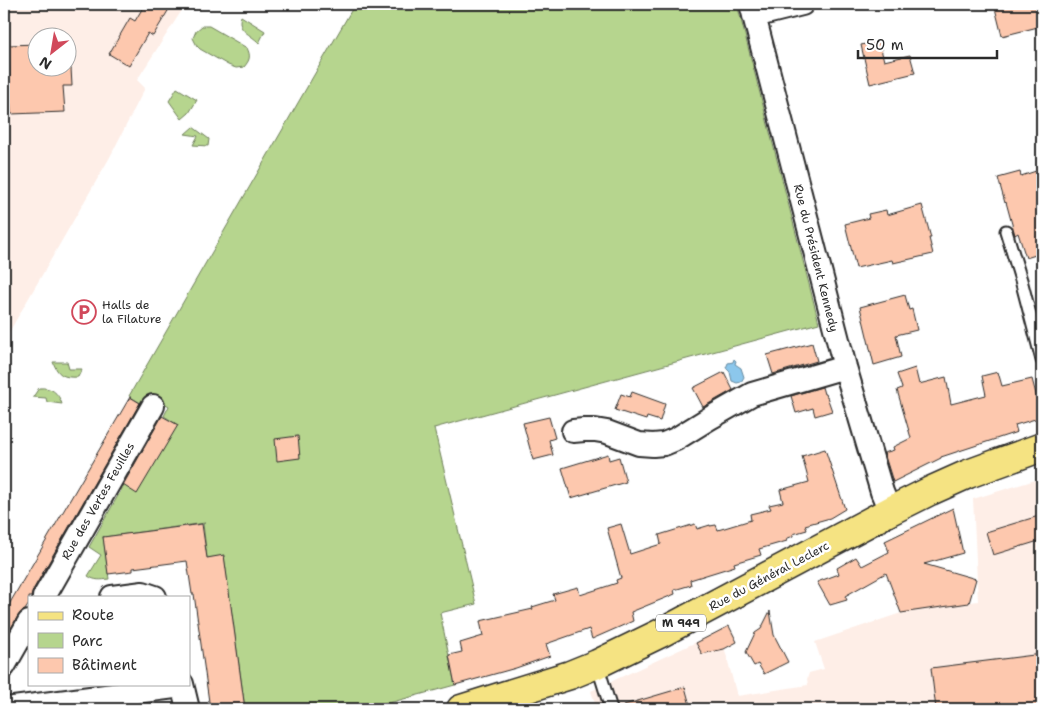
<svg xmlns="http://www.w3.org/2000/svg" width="1046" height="713" font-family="'Shantell Sans',sans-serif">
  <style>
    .built { fill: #feeee7; fill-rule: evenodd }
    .green { fill: #b6d58e; stroke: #70805c }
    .water { fill: #8cc7ec; stroke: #65899f }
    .building { fill: #fdc8ae; stroke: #2b2b2b }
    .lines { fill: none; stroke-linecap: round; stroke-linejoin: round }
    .lane-casing { stroke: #2b2b2b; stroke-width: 15 }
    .street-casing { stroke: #2b2b2b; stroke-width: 26 }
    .primary-casing { stroke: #2b2b2b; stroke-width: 31 }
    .lane { stroke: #fff; stroke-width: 11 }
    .street { stroke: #fff; stroke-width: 22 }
    .primary { stroke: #f5e382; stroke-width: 28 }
    .labels { text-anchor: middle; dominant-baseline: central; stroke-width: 5; stroke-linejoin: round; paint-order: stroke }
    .shield { fill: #fff; stroke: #6b6b6b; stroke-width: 1 }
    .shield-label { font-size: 11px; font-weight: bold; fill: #2b2b2b }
    .street-label { font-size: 12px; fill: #2b2b2b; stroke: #fff }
    .poi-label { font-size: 12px; fill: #2b2b2b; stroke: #fff; text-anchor: start }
  </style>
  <rect width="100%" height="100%" fill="#fff"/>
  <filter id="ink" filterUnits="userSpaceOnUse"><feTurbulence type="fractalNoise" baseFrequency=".02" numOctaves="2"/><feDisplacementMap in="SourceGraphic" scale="10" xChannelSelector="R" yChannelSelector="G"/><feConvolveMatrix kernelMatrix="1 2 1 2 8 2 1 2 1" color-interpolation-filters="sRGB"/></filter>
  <g filter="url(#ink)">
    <path class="built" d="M4 4H186L137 80 145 88 110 157 4 341ZM38 38H68V68H38Z
      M1042 478V709H597L591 691 720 631 737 696 808 685 807 679 809 673 824 669 815 642 901 613 978 601 973 499Z"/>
    <path class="green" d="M355 4H737L819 323 496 411 434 428 476 604 440 613 455 685 367 709H245L224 557 226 556 207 558 203 524 205 523 104 537 103 536 109 579C101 580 95 581 88 576L101 555 89 547 124 485 178 425 164 416 169 406 150 394 144 405 129 396Z
      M241 16 265 31 259 43C251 34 236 31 241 16Z
      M202 26H209L247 48C251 56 250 60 244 67L236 68 228 65 200 49 197 46 193 38 196 31Z
      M177 88 197 100 189 113 182 119 169 101Z
      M193 127 209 139 208 146 193 145 198 136 185 134Z
      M53 362H67L69 369H82L78 377C63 378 58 375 53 362Z
      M39 388C51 387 58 392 62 404L47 402 46 398 33 397Z"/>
    <path class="water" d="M734 359 736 361 735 364 741 368 744 377 741 382 737 383 732 381 730 372 726 368 728 363 733 362Z"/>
    <path class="building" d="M145 4H172L153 36 148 33 129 66 109 54 130 18 135 21Z
      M994 4H1042V26L1002 36Z
      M879 41 884 61 910 55 915 73 870 84 861 45Z
      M38 44V68H71L72 86H63L65 112 11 114 8 45Z
      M1042 169V253L1026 258 1018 233 1015 235 1006 202 1005 203 998 178 1020 172 1021 176Z
      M922 205 931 238H929L933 254 893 263 892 260 856 268 845 224 869 218 868 214 886 210 887 215Z
      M905 295 909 310 912 309 917 330 896 335 901 357 874 365 860 307Z
      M812 343 817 361 773 374 767 355Z
      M915 368 919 384 946 377 951 404 986 395 982 376 998 372 1002 386 1032 379 1042 417 1015 425 1017 432 941 457V458L893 482 884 453 894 450 893 447 911 438 897 390 902 388 897 374Z
      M724 372 733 390 703 407 693 388Z
      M822 387 824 394H826L832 411 815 416 813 408 796 413 791 396Z
      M632 392 665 404 660 421 647 417 646 420 615 410 621 394 630 397Z
      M130 397 140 403 33 590 31 597H29V604L25 610 22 611 18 616 4 640V613Z
      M162 416 178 425 137 494 123 485Z
      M549 417 555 438 549 440 553 455 533 460 523 423Z
      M298 436 300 458 277 461 275 439Z
      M825 449 845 509 830 518 805 525 807 530 793 534V536L786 539 787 541 759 549 761 555 734 563 735 566 690 580 691 585 674 590 675 594 631 612 633 621 592 639 589 629 546 644 550 656 516 668 455 685 449 655 462 652 460 643 483 636 480 621 533 609 532 607 555 600 553 594 578 587 580 595 617 583 616 580 621 578 607 528 621 524 630 554 661 544 659 535 695 524 697 529 710 525V526L716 525 718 530 751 520 750 514 771 509 769 505 783 502 780 490 809 482 802 456Z
      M608 454 609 460 619 457 626 482 571 498 562 468Z
      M953 508 963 553 924 564 976 579 969 603 901 613 886 573 845 596 847 600 830 605 817 582 839 574 837 568 856 557 862 566 889 552 885 541Z
      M1042 515V540L993 555 986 532Z
      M202 524 207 558 224 555 245 709H210L194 594H192L187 561 133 568V571L108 574 103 537Z
      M770 611 774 635 788 662 764 674 758 664 754 666 746 652 755 633 761 629Z
      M729 626 737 642 724 649 702 654 696 643Z
      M1042 654V709H936L931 668Z
      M685 687 691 709H625L624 705Z"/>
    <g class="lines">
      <g class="lane-casing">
        <path id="lane" d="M1006 231 1021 280 1042 360
          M597 664 611 709"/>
      </g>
      <g class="street-casing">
        <path id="street" d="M751 4 845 367 882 492 890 511
          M754 16 802 4
          M573 431 584 430H595L607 432 639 444 653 445 664 444 676 439 710 418 752 394 845 367
          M44 597 153 406
          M112 597 143 593 155 597
          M4 666 29 622
          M182 684 188 709
          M516 692 521 709
          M6 709 182 686"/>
      </g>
      <g class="primary-casing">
        <path id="primary" d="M461 709 570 675 597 664 661 633 890 511 930 491 968 474 1042 447"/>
      </g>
      <use href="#lane" class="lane"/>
      <use href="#street" class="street"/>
      <use href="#primary" class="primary"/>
    </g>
  </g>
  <defs>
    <g id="parking-ring" transform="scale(1.25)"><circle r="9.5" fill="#fff" stroke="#d1495b" stroke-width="1.5"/><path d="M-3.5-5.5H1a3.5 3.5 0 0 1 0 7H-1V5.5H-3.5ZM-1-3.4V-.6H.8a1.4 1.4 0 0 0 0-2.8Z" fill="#d1495b"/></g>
  </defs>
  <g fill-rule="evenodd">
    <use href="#parking-ring" x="84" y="312"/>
  </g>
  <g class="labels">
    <rect class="shield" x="656" y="614.5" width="50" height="17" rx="4"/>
    <g class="shield-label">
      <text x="681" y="623">M 949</text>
    </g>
    <g class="street-label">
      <text transform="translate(816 258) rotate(76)">Rue du Président Kennedy</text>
      <text transform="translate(98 501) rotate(-60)">Rue des Vertes Feuilles</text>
      <text transform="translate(769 576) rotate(-28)">Rue du Général Leclerc</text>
    </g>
    <g class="poi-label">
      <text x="102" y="305">Halls de<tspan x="102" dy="14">la Filature</tspan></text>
    </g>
  </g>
  <rect width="1046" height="713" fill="none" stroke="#fff" stroke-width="20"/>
  <rect x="10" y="10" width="1026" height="693" fill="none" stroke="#2b2b2b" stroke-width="2" filter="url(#ink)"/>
  <rect x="28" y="596" width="162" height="90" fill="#ffffff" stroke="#aaaaaa"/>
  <rect x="38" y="612" width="25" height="8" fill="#f5e382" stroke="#aaaaaa"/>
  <text x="72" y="620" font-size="15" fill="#2b2b2b">Route</text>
  <rect x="38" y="633" width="25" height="15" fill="#b6d58e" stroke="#aaaaaa"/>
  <text x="72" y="646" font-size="15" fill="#2b2b2b">Parc</text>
  <rect x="38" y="658" width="25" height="15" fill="#fdc8ae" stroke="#aaaaaa"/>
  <text x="72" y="670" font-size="15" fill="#2b2b2b">Bâtiment</text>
  <g transform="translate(52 52) rotate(211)"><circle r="24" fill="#ffffff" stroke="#aaaaaa"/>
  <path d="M0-4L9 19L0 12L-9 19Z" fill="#d1495b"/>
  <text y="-8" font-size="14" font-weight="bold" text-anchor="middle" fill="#2b2b2b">N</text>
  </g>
  <path d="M858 50v8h139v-8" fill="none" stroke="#2b2b2b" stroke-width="2.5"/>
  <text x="866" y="50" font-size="15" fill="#2b2b2b" stroke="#ffffff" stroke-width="4" paint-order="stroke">50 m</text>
</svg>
